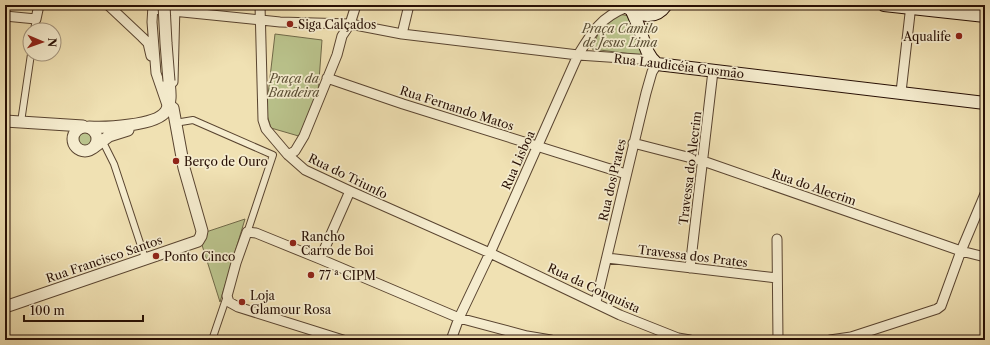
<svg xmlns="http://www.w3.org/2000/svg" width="990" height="345" font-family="'Libre Caslon Text',serif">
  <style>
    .green { fill: #bac38c; stroke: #706948 }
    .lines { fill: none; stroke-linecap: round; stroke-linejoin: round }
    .pedestrian-casing { stroke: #594430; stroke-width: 8 }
    .minor-casing { stroke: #594430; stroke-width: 11 }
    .tertiary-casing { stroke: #594430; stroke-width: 13 }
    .secondary-casing { stroke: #270f04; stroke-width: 14 }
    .pedestrian { stroke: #f5ecce; stroke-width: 6 }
    .minor { stroke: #f5ecce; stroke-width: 9 }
    .tertiary { stroke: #f5ecce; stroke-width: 11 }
    .secondary { stroke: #f5ecce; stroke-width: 12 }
    .tertiary-bridge-casing { stroke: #594430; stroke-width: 13; stroke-linecap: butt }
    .tertiary-bridge { stroke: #f5ecce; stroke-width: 11 }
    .poi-dot { fill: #8f2418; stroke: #f5ecce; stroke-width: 1.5 }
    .labels { text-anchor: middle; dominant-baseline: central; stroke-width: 3.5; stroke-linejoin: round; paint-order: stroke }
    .poi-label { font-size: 12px; fill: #270f04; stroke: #f5ecce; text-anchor: start }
    .park-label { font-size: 12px; font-style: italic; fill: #5a4e34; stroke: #f5ecce }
    .street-label { font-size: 12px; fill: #270f04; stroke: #f5ecce }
  </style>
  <rect width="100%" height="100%" fill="#f0e1b3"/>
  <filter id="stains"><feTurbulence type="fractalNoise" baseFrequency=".005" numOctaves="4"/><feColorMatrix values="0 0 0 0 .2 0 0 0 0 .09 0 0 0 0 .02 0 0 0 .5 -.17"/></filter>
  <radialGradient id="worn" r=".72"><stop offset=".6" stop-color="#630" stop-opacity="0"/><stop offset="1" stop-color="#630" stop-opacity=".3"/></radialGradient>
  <path class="green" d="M619 14 629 16 647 56 592 49 598 34 606 23Z
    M275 34 322 40 318 94 302 137 271 128 266 112Z
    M76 129 95 131C107 159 59 155 76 129Z
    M245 219 220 302 202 245 206 232Z"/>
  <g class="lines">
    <g class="pedestrian-casing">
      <path id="pedestrian" d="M34 30 36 19
        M21 122 31 54
        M175 123 193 120 273 155 247 233
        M105 146 114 164 145 258
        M212 340 227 296"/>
    </g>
    <g class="minor-casing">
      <path id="minor" d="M108 5 142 37 148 43 151 56
        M153 5 152 22 156 73 168 108
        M260 5 263 120 266 129 288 155 305 170 350 191 490 253 620 315 678 338 690 340
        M153 9 280 22 350 24 402 34 578 55 652 60
        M5 16 36 19 39 5
        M402 34 409 5
        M327 78 403 104 626 174
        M173 82 175 5
        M901 92 911 5
        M633 143 703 161 961 251 985 257
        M288 155 295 151 304 136 337 55 342 36 350 24 356 5
        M777 239 778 340
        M607 258 777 278
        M320 259 350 191
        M690 268 713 71
        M596 302 646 93 652 72 657 64
        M343 340 238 307 229 302 227 296 236 263 247 232 256 233 320 259 459 318 527 336 551 340
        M451 340 459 318 490 253 578 55C592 32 601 17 627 7
        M830 340 851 337 937 309 941 306 961 251 985 194"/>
    </g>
    <g class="tertiary-casing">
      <path id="tertiary" d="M5 121 83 126
        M73 139a12 12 0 1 1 24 0a12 12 0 1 1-24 0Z
        M89 127C104 128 157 126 166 111 172 102 170 91 169 81
        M93 148 109 136 128 130
        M5 307 198 241 201 236 202 231 184 168 173 108"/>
    </g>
    <g class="secondary-casing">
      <path id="secondary" d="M623 5C638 14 654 22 666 5
        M884 5 985 16
        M631 9C635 17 638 25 641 33 645 45 647 56 657 64L985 103"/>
    </g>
    <use href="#pedestrian" class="pedestrian"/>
    <use href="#minor" class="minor"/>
    <use href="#tertiary" class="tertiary"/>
    <use href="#secondary" class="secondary"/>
    <g class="tertiary-bridge-casing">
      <path id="tertiary-bridge" d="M164 5 166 43 169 81"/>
    </g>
    <use href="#tertiary-bridge" class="tertiary-bridge"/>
  </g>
  <g class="poi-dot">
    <circle cx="290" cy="24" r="4"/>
    <circle cx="959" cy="36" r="4"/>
    <circle cx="176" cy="161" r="4"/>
    <circle cx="293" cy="243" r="4"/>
    <circle cx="156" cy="256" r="4"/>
    <circle cx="311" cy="275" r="4"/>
    <circle cx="242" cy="302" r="4"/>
  </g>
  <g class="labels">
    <g class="poi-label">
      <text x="298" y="24">Siga Calçados</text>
      <text x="951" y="36" text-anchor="end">Aqualife</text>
      <text x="184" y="161">Berço de Ouro</text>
      <text x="301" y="236">Rancho<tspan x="301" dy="14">Carro de Boi</tspan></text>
      <text x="164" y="256">Ponto Cinco</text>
      <text x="319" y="275">77 ª CIPM</text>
      <text x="250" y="295">Loja<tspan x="250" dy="14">Glamour Rosa</tspan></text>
    </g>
    <g class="park-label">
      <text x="620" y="28">Praça Camilo<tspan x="620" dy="14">de Jesus Lima</tspan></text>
      <text x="294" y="78">Praça da<tspan x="294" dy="14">Bandeira</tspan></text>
    </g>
    <g class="street-label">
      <text transform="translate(679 66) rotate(7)">Rua Laudicéia Gusmão</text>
      <text transform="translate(457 108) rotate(18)">Rua Fernando Matos</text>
      <text transform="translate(518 160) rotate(-66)">Rua Lisboa</text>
      <text transform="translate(690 168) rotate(-83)">Travessa do Alecrim</text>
      <text transform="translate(348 176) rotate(26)">Rua do Triunfo</text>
      <text transform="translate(612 180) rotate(-77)">Rua dos Prates</text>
      <text transform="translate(814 187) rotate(19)">Rua do Alecrim</text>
      <text transform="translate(693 256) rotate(7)">Travessa dos Prates</text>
      <text transform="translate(104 259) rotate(-19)">Rua Francisco Santos</text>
      <text transform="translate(594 288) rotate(25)">Rua da Conquista</text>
    </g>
  </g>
  <rect width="990" height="345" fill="none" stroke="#f0e1b3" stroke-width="20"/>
  <rect x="6" y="6" width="978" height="333" fill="none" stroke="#270f04" stroke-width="2"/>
  <rect x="10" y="10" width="970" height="325" fill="none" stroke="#270f04"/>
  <g transform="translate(42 42) rotate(92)"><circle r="19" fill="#f5ecce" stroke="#a3947d"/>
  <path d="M0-3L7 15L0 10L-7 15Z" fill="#8f2418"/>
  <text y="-6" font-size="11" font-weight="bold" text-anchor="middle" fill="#270f04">N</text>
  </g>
  <path d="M24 315v6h119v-6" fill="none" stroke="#270f04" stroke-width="2"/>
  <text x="30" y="315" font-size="12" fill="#270f04" stroke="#f5ecce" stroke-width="3" paint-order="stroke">100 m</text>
  <rect width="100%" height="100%" filter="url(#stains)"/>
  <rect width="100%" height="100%" fill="url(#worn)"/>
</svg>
